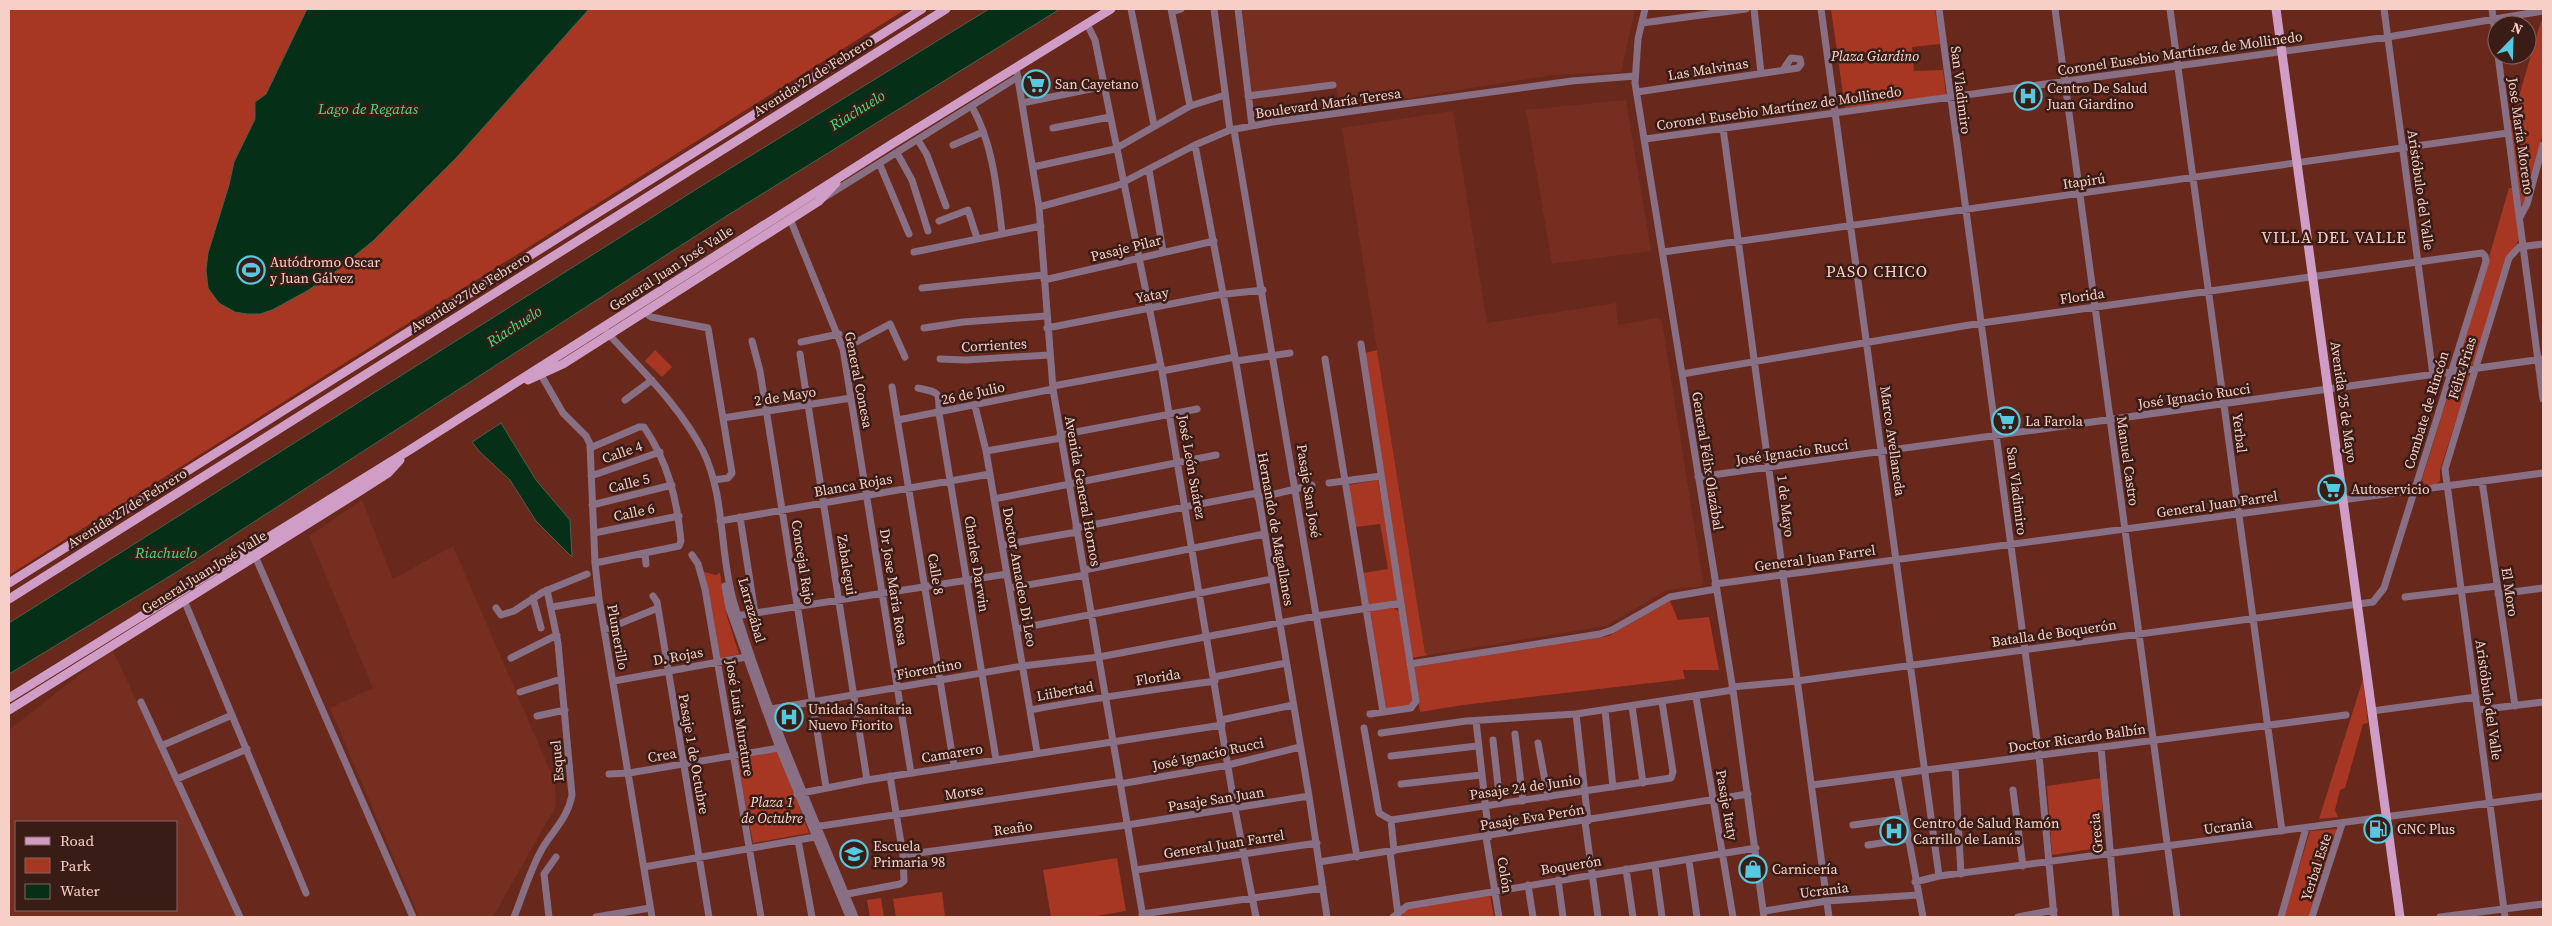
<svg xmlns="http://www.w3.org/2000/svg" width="2552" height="926" font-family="'Source Serif 4',serif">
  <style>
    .built { fill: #762e20; fill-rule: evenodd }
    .green { fill: #a73722 }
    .water { fill: #062f17; stroke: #4e5f4c }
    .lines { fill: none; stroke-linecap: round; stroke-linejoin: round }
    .minor { stroke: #886f83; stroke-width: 7 }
    .major { stroke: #d09dc6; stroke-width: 9 }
    .labels { text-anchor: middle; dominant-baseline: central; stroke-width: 5; stroke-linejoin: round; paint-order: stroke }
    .street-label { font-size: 14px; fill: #f7cfc6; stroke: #3a1c16 }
    .park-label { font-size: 14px; font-style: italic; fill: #fbdbd4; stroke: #3a1c16 }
    .poi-label { font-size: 14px; fill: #f7cfc6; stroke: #3a1c16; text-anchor: start }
    .water-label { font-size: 15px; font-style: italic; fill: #3fe183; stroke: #3a1c16 }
    .quarter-label { font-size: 16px; letter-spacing: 1px; fill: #f7cfc6; stroke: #3a1c16 }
  </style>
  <rect width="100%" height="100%" fill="#68281c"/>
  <path class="built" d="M1238 9H1635L1621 72 1553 75 1340 109 1336 86 1250 97Z
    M1626 100 1651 251 1552 264 1526 110Z
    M1453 111 1487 323 1616 303 1618 325 1656 318 1662 321 1703 582 1701 586 1667 590 1606 626 1428 655 1425 653 1342 128Z
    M362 500 393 579 453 546 555 782 556 806 493 917H419L330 708 373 688 309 536Z
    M112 649 239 917H9V730ZM16 822H176V910H16Z"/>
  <path class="green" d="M9 9H906L9 575Z
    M1831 9H1935L1940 44 1912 47 1914 71 1943 70 1946 95 1845 108Z
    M2541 21H2543V134L2524 204 2521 205 2509 120H2512Z
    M2509 188H2513L2519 240 2507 258 2474 363 2471 366 2457 368Z
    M655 350 672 367 662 377 645 361Z
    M1377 350 1425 653 1428 655 1412 658 1365 353Z
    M2468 374 2470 377 2440 470V481L2436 484 2424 485 2422 479 2453 379 2455 376Z
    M1378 480 1398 600 1368 605 1363 573 1388 569 1380 524 1355 527 1348 485Z
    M704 572 716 575 720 573 727 616 739 654 719 659Z
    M1670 601 1678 620 1709 617 1719 670H1683L1685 679 1463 705 1420 712 1413 667 1609 636Z
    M1393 607 1399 612 1413 700 1410 705 1385 709 1369 611Z
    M2363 679 2368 723 2363 724 2345 788 2340 790 2335 810 2338 817 2319 819Z
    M773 750 779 752 809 833 753 843 737 759Z
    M2101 778 2104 847 2052 855 2047 786Z
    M2336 829 2337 830 2311 917H2284L2310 831Z
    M1117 858 1126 911 1090 917H1051L1043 870Z
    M942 892 945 917H896L893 899Z
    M1490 895 1494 917H1401L1404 910Z
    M881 898 884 917H870L867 900Z"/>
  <path class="water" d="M307 9H589L457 157 373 241 331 275 307 291 272 310 260 314H247L235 312 219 303 208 288 206 270 208 253 229 185 234 162 255 119V102L266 94Z
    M989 9H1060L725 217 175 573 9 674V623L703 185Z
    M501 423 536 480 570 520 572 557 536 521 510 480 479 451 472 442Z"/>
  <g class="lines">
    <path class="minor" d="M1131 9 1154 125
      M1171 9 1190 106
      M1214 9 1230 130
      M1238 9 1252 126
      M1645 9 1638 39 1635 83 1733 690 1764 917
      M1754 9 1761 73
      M1821 9 1939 876
      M1939 9 2039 755 2054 917
      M2055 9 2177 917
      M2170 9 2282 831
      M2384 9 2433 375
      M2492 9 2497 49
      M1172 12 1181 9
      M1642 23 1746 9
      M1087 24 1095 40 1162 371 1235 809 1256 917
      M2498 55 2543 399
      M1016 67 1039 207 1053 389 1143 917
      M1637 92 1798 68 1801 64 1800 59 1791 58 1783 70
      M1248 96 1333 85
      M1022 103 1105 86
      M972 107C993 143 997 191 1002 232
      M1053 128 1110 117
      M1723 128 1829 917
      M1234 130 1357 857
      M1645 139 2388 37 2543 11
      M918 140 927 155 946 206
      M953 145 983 132
      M1195 145 1235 357 1309 796 1327 917
      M897 153 912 180 928 231
      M880 165 909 234
      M1033 167 1115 149 1190 106 1225 95
      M1149 170 1163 251
      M825 197 1018 77
      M1039 207 1116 186 1195 145 1230 130 1273 122 1572 81 1635 76
      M2520 217 2527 204 2543 145
      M790 219 843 349 911 773
      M939 221 968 210 977 238
      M914 252 1041 226
      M1663 252 2508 133
      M1044 280 1214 241
      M922 288 1043 275
      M644 312 651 317 708 328 732 473 728 478 714 480
      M603 328C638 367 679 404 703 451 726 498 719 554 734 603 766 710 813 814 855 917
      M924 328 963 322 1046 316
      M1047 328 1217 295 1263 290
      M752 341 760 371 826 787
      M801 342 839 334
      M1361 344 1416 701 1411 708 1370 714
      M843 349 890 324 905 357
      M800 354 867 780
      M940 359 966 360 1049 355
      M1325 359 1383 712
      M1236 361 1290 353
      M1162 371 1235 357
      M1682 374 1981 323 2482 253 2485 256 2486 261 2384 588 2373 602 1797 681 1732 687
      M541 375 563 413 586 436 590 444 595 563 599 599 652 917
      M1053 386 1161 366
      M892 387 954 766
      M918 388C940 393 939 391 939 413L996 759
      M625 400 652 380
      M975 406 986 451 1037 752
      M723 418 851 398
      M898 420 1053 389
      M1060 435 1197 409
      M590 448 639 427H644C668 462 677 499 681 541L679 546 595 563
      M986 451 1061 438
      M591 476 660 452
      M1698 477 2543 359
      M2482 481 2515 706
      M1329 483 1381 476
      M1258 498 1312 485
      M994 499 1216 455
      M592 505 672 485
      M740 517 755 613
      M720 521 990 474
      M1076 528 1257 493
      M594 533 679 516
      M1002 545 1077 532
      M645 553 646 564
      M692 555 698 564 705 589 761 917
      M255 556 413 917
      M1084 570 1264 534
      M1715 584 2543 473
      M725 586 729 608 779 748 849 917
      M1010 588 1085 575
      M2498 594 2543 588
      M653 596 657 602 709 917
      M2405 597 2497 586
      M533 598 541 628
      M184 600 306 893
      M552 607 599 599
      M496 608 501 615 514 611 543 592 587 574
      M736 616 1007 574
      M1016 629 1272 579
      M604 630 658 608
      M511 658 557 635
      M1410 664 1600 634 1612 630 1670 597 1716 589
      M1214 677 1286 663
      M614 681 746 657
      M520 692 561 679
      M1696 697 1733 917
      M141 702 240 917
      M1632 706 1643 783
      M765 710 1022 666 1099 657 1316 616 1401 603
      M1030 710C1092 698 1153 690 1215 681
      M1605 710 1613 787
      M2478 710 2543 702
      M2372 711 2476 697
      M1576 714 1588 821
      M537 716 565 710
      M1221 720 1293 705
      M1476 721 1489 837
      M1364 728 1379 813 1391 820 1671 778 1673 772 1662 702
      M1381 733 1466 721 1576 714 1733 690
      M1515 734 1523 801
      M1493 740 1500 803
      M1538 743 1548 797
      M161 746 232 715
      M2101 747 2116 917
      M1391 756 1477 746
      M1955 767 1961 874
      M609 774 629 773 779 748
      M1897 775 1923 917
      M177 779 247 749
      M1120 784 1228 765 1300 747
      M1401 784 1481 775
      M1812 785 2346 715
      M2013 790 2023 866
      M797 794 867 780 1222 725
      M1391 820 1394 851
      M1585 822 1598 917
      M1853 825 1904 818
      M814 827 1120 781
      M1486 837 1499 917
      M798 840 812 917
      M1868 845 1908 839
      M1390 852 1398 914
      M903 855 1127 825 1309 796
      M1689 861 1697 917
      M1319 862 1748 794
      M1655 866 1662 917
      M644 867 815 837
      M1626 869 1633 917
      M1136 870 1317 843
      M1558 880 1563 917
      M1915 882 1939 876 2543 796
      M1528 885 1533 917
      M842 895 900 884 904 881 903 855 890 776
      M1764 911 1827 901 1918 895
      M1142 914 1323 888
      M514 917C523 895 530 870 542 849 553 830 568 818 572 795L558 643 547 590
      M549 917 544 874 556 857
      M596 917 650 908
      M1393 917 1407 906 1756 848
      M2018 917 2054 910
      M2281 917 2306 828
      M2312 917 2342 824
      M2440 917 2543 904
      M2505 917 2445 469 2509 258 2519 247 2543 244"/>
    <path class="major" d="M2276 9 2400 917
      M528 380 563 364 819 201 836 183
      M9 583 922 9
      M9 599 946 9
      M9 698 408 451 892 144 1111 9
      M9 710 360 491 388 473 400 460"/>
  </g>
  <defs>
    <g id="supermarket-ring" transform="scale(1.4375)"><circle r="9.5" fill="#3a1c16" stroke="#56c9e0" stroke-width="1.5"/><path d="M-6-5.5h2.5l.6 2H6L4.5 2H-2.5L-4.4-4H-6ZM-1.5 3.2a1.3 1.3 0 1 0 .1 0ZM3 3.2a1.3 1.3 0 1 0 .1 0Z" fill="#56c9e0"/></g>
    <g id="hospital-ring" transform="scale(1.4375)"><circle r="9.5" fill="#3a1c16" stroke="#56c9e0" stroke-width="1.5"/><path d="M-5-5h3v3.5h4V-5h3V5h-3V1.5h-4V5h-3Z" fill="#56c9e0"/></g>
    <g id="stadium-ring" transform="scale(1.4375)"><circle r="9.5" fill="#3a1c16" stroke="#56c9e0" stroke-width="1.5"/><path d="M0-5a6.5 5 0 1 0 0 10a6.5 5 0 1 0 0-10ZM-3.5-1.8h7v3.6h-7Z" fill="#56c9e0"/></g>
    <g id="fuel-ring" transform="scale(1.4375)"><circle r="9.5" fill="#3a1c16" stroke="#56c9e0" stroke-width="1.5"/><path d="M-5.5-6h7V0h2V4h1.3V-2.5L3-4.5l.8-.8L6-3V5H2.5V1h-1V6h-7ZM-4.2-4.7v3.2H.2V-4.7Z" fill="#56c9e0"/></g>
    <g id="school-ring" transform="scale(1.4375)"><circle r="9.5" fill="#3a1c16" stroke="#56c9e0" stroke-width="1.5"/><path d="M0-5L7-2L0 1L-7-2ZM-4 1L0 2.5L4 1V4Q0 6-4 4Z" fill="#56c9e0"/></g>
    <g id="shop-ring" transform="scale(1.4375)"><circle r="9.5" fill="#3a1c16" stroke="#56c9e0" stroke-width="1.5"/><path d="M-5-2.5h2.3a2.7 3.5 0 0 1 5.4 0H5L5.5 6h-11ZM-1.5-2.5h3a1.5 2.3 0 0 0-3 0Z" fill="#56c9e0"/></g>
  </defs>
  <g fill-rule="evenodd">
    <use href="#supermarket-ring" x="1036" y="84"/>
    <use href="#hospital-ring" x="2028" y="96"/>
    <use href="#stadium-ring" x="251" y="270"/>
    <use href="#supermarket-ring" x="2006" y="421"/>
    <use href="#supermarket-ring" x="2332" y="489"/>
    <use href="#hospital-ring" x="789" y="717"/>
    <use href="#fuel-ring" x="2378" y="829"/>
    <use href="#hospital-ring" x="1894" y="831"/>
    <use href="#school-ring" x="854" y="854"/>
    <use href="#shop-ring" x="1753" y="869"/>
  </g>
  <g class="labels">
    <g class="street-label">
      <text transform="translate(2180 53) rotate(-8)">Coronel Eusebio Martínez de Mollinedo</text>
      <text transform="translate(1708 69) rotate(-9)">Las Malvinas</text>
      <text transform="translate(813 76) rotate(-32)">Avenida 27 de Febrero</text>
      <text transform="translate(1961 90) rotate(83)">San Vladimiro</text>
      <text transform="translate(1328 103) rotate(-8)">Boulevard María Teresa</text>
      <text transform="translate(1779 108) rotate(-8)">Coronel Eusebio Martínez de Mollinedo</text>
      <text transform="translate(2521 136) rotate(82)">José María Moreno</text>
      <text transform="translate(2084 181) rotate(-8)">Itapirú</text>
      <text transform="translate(2421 190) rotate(82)">Aristóbulo del Valle</text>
      <text transform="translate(1126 248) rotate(-14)">Pasaje Pilar</text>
      <text transform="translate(671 268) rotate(-33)">General Juan José Valle</text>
      <text transform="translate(470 292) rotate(-32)">Avenida 27 de Febrero</text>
      <text transform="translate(1152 295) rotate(-11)">Yatay</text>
      <text transform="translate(2082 296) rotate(-8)">Florida</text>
      <text transform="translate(994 345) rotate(-3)">Corrientes</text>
      <text transform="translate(2462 368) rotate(-73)">Félix Frias</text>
      <text transform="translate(859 380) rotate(79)">General Conesa</text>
      <text transform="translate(973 393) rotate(-12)">26 de Julio</text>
      <text transform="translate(785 396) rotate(-9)">2 de Mayo</text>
      <text transform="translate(2194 396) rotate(-8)">José Ignacio Rucci</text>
      <text transform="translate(2344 402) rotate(82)">Avenida 25 de Mayo</text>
      <text transform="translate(2426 410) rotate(-73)">Combate de Rincón</text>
      <text transform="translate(2240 433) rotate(83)">Yerbal</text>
      <text transform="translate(1893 441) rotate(82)">Marco Avellaneda</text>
      <text transform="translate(622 452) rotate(-19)">Calle 4</text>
      <text transform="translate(1792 452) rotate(-8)">José Ignacio Rucci</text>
      <text transform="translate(1708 461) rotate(81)">General Félix Olazábal</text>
      <text transform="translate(2128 461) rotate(82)">Manuel Castro</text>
      <text transform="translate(1192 467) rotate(80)">José León Suárez</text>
      <text transform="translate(629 483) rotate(-14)">Calle 5</text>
      <text transform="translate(853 485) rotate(-10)">Blanca Rojas</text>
      <text transform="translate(1083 491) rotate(80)">Avenida General Hornos</text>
      <text transform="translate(1309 491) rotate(81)">Pasaje San José</text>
      <text transform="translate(2017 491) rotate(83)">San Vladimiro</text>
      <text transform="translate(2217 504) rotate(-8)">General Juan Farrel</text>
      <text transform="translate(1786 506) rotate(83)">1 de Mayo</text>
      <text transform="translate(127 508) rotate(-32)">Avenida 27 de Febrero</text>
      <text transform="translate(634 512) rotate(-12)">Calle 6</text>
      <text transform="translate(1276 529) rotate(80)">Hernando de Magallanes</text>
      <text transform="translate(1815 558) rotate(-8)">General Juan Farrel</text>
      <text transform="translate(803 562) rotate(81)">Concejal Rajo</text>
      <text transform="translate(977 564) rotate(81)">Charles Darwin</text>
      <text transform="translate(847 565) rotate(81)">Zabalegui</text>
      <text transform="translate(204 572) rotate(-32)">General Juan José Valle</text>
      <text transform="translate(936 574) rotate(81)">Calle 8</text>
      <text transform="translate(1020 577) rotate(80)">Doctor Amadeo Di Leo</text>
      <text transform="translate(894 587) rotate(81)">Dr Jose Maria Rosa</text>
      <text transform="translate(2510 592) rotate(82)">El Moro</text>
      <text transform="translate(752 610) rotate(74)">Larrazábal</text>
      <text transform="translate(2054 633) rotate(-8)">Batalla de Boquerón</text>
      <text transform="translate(618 637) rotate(80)">Plumerillo</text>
      <text transform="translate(678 656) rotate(-10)">D. Rojas</text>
      <text transform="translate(929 669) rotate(-10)">Fiorentino</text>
      <text transform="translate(1158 677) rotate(-9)">Florida</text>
      <text transform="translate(1065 691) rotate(-10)">Liibertad</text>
      <text transform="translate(2489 700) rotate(82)">Aristóbulo del Valle</text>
      <text transform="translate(740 718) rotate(81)">José Luis Murature</text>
      <text transform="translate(2077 738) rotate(-8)">Doctor Ricardo Balbín</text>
      <text transform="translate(952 753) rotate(-9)">Camarero</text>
      <text transform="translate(694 754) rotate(80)">Pasaje 1 de Octubre</text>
      <text transform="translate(1208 754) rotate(-12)">José Ignacio Rucci</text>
      <text transform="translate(662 755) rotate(-9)">Crea</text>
      <text transform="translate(557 761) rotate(-95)">Esquel</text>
      <text transform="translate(1525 787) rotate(-8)">Pasaje 24 de Junio</text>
      <text transform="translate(964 792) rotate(-9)">Morse</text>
      <text transform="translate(1216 799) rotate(-9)">Pasaje San Juan</text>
      <text transform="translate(1727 805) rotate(80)">Pasaje Itaty</text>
      <text transform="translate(1532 817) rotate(-9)">Pasaje Eva Perón</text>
      <text transform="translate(2228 826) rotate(-8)">Ucrania</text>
      <text transform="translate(1013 828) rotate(-8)">Reaño</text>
      <text transform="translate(2096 833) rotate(-95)">Grecia</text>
      <text transform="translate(1224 844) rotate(-9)">General Juan Farrel</text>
      <text transform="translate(1571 865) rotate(-9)">Boquerón</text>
      <text transform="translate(2316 867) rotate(-72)">Yerbal Este</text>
      <text transform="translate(1505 875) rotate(81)">Colón</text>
      <text transform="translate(1824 890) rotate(-7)">Ucrania</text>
    </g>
    <g class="park-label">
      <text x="1875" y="56">Plaza Giardino</text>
      <text x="772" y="802">Plaza 1<tspan x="772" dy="16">de Octubre</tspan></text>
    </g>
    <g class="poi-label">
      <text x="1055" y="84">San Cayetano</text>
      <text x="2047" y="88">Centro De Salud<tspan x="2047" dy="16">Juan Giardino</tspan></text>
      <text x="270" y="262">Autódromo Oscar<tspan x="270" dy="16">y Juan Gálvez</tspan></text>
      <text x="2025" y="421">La Farola</text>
      <text x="2351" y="489">Autoservicio</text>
      <text x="808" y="709">Unidad Sanitaria<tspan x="808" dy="16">Nuevo Fiorito</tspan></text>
      <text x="1913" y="823">Centro de Salud Ramón<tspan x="1913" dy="16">Carrillo de Lanús</tspan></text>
      <text x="2397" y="829">GNC Plus</text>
      <text x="873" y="846">Escuela<tspan x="873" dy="16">Primaria 98</tspan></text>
      <text x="1772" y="869">Carnicería</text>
    </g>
    <g class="water-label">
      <text x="368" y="108">Lago de Regatas</text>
      <text transform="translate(857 110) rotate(-32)">Riachuelo</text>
      <text transform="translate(514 326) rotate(-33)">Riachuelo</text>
      <text x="166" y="552">Riachuelo</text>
    </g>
    <g class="quarter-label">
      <text x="2334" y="237">VILLA DEL VALLE</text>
      <text x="1877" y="271">PASO CHICO</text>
    </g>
  </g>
  <rect width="2552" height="926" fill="none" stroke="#f7cfc6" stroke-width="20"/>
  <rect x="15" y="821" width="162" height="90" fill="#3a1c16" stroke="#86645c"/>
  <rect x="25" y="837" width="25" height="8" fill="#d09dc6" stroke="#86645c"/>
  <text x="60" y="846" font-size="15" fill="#f7cfc6">Road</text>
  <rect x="25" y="858" width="25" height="15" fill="#a73722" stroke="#86645c"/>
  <text x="60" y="871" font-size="15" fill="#f7cfc6">Park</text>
  <rect x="25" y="884" width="25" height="15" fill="#062f17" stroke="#86645c"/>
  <text x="60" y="896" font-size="15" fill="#f7cfc6">Water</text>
  <g transform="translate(2512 40) rotate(23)"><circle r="24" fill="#3a1c16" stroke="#86645c"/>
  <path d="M0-4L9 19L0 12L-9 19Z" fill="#56c9e0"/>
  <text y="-8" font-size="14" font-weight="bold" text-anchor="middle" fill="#f7cfc6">N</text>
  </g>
</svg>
